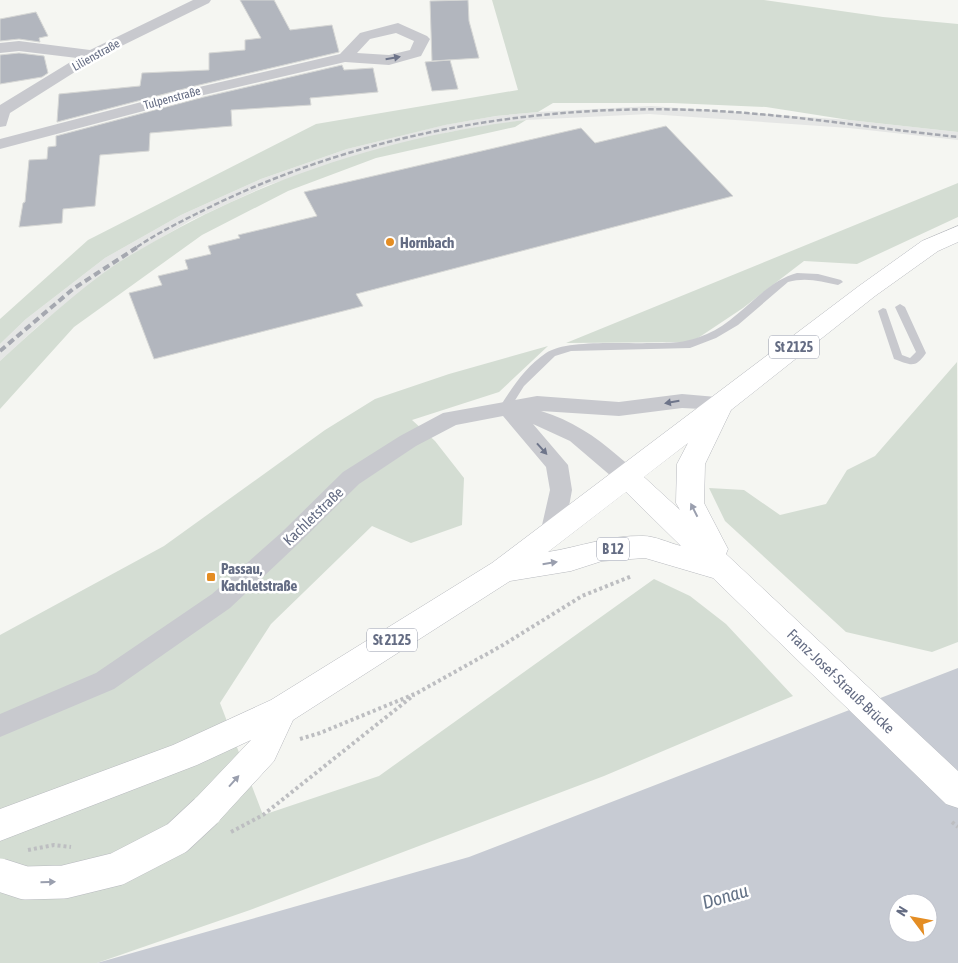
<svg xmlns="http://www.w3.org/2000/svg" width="958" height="963" font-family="'Asap Condensed',sans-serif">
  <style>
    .built { fill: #e5e6e5 }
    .green { fill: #d4ddd3 }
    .water { fill: #c7cbd3; fill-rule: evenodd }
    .building { fill: #b2b6be; stroke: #d6d7d5 }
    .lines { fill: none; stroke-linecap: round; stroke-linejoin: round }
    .primary-casing { stroke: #b8babf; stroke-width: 1 }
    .path { stroke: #bdbec1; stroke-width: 4; stroke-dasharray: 3 3; stroke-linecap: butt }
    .lane { fill: #c8c9ce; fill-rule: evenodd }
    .street { fill: #c8c9ce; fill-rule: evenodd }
    .primary { fill: #fff; fill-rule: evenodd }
    .rail-far1 { stroke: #a5a8b0; stroke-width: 2.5; stroke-dasharray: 5.5 2.5; stroke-linecap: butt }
    .rail { stroke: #a5a8b0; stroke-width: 4; stroke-dasharray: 7 4; stroke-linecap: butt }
    .primary-bridge-casing { stroke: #b8babf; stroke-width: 34; stroke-linecap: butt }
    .primary-bridge { stroke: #fff; stroke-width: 33 }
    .oneway { fill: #6e758a }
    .oneway2 { fill: #9a9fae }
    .poi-dot { fill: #e48d23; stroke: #fff; stroke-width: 2 }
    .labels { text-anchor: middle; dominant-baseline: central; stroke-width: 5; stroke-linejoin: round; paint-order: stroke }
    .far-street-label { font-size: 12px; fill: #646c83; stroke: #fff }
    .shield { fill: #fff; stroke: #9298a8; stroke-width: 1 }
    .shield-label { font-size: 14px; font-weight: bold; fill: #646c83 }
    .poi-label { font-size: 15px; font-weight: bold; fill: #646c83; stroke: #fff; text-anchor: start }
    .street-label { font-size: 15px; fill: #646c83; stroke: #fff }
    .near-water-label { font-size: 19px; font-style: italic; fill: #657387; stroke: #fff }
  </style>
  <rect width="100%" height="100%" fill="#f5f6f2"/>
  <path class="built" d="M651 106 849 120 958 132V140L849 128 649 114 526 120 449 132 268 185 190 221 116 264 38 326 0 361V344L26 319 105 258 181 215 261 179 347 149 444 125 496 116 538 112Z"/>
  <path class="green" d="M492 0H764L883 17 958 24V132L849 120 766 107 672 103H553L538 112 496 116 445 125 347 149 261 179 181 215 105 258 26 319 0 344V319L88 240 316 124 518 90Z
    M526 120 515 127 376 158 288 191 202 235 74 327 0 409V361C37 327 75 293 116 264 128 256 142 249 155 241 268 176 397 135 526 120Z
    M958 183V217L857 264 804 261 743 308 692 342 566 343Z
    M548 346 499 392 412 420 435 441 464 478 462 525 411 543 372 526 271 624 220 703 263 815 379 776 654 579 690 596 726 624 793 696 604 776 250 910 97 963H0V635L164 546 325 430 375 399 449 374Z
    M957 362 958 642 932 652 846 632 725 521 709 488 744 490 780 515 826 504 847 470 875 456Z"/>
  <path class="water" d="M958 668V963H97L469 857ZM898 903H928V933H898Z"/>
  <path class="building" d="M240 0H274L290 30 332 25 339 52 195 86 57 122 59 94 140 86 142 73 209 70V53L245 50V40L261 38Z
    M468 0 469 21 479 58 432 61 430 1Z
    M36 12 48 36 39 38 40 42 19 39 0 41V19Z
    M19 53 44 56 48 73 42 77 0 84V55Z
    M450 60 458 89 432 91 425 62Z
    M342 65 344 70 373 68 378 92 310 98 311 105 231 110 232 126 150 133 149 151 100 155 95 206 63 209 62 223 19 227 23 203 25 202 29 160 47 159 48 147 56 146V136L204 97Z
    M666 126 733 196 356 294 363 306 154 359 129 293 162 285 158 276 188 269 185 260 211 254 208 246 240 238 238 235 317 216 304 192 581 128 595 143Z"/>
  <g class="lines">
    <g class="primary-casing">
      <path id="primary" d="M958 226V242L938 251 875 296 731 410 705 464 704 503 728 549 726 554 958 771V808L946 804 713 578 645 558 602 561 571 571 510 581 293 720 274 761 218 822 206 826 194 822 189 811 194 800 251 740 197 765 0 841V809L173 745 271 700 492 563 859 286 922 241ZM688 443 677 464 676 503 680 510 644 477ZM626 492 681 546C669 543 655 536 643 536 610 535 580 547 548 552Z"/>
    </g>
    <path class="path" d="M300 739 320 733 417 693 503 645 582 596 632 576
      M952 822 958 827
      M231 832 263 815 414 695
      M28 850 54 845 71 847"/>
    <path class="lane" d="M797 273 818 274 841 280 843 282 838 285C821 281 805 277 788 282L738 325 716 338 690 348 571 351 555 356 524 386 507 413 503 414 498 410C511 389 525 367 546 353 566 339 627 344 651 343 674 343 686 343 707 334 740 320 763 282 797 273Z
      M900 304 905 307 926 353C915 369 911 365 894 359L878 311 883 308 886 309 902 355 910 358 916 352 895 307Z"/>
    <path class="street" d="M193 0H211L209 3 97 58 10 113 6 126 0 127V105L77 58 19 51 0 53V43L19 41 90 50Z
      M398 23 427 36 430 39 421 56 389 65 345 62 204 95 0 149V139L195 88 340 54 360 33ZM396 33 414 41 410 50 389 55 357 53 370 39Z
      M682 394 728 398 732 403 728 408 721 410 682 408 619 416 541 411C571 420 595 436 618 456 625 462 633 468 637 476L634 482 626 484 618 482 570 441 533 424 568 465 572 490 564 534 560 540 552 543 544 540 540 534 550 490 546 467 503 416 456 425 416 446 359 484 298 544 230 608 114 689 0 737V714L96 673 212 594 282 532 343 472 400 436 443 413 537 396 619 402Z"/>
    <use href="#primary" class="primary"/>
    <path class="rail-far1" d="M137 247C156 234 176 224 196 214 348 136 525 104 695 110 783 113 871 128 958 137"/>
    <path class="rail" d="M0 351 73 289 139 246"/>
    <g class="primary-bridge-casing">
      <path id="primary-bridge" d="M0 875 25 883 64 882 117 869 177 838 206 811"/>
    </g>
    <use href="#primary-bridge" class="primary-bridge"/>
  </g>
  <defs><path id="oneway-solid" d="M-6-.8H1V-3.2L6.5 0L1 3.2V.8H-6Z" transform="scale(1.25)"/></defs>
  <g class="oneway">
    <use href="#oneway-solid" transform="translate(393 58) rotate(-10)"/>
    <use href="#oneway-solid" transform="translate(672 402) rotate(170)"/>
    <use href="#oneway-solid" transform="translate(542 449) rotate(48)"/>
  </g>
  <g class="oneway2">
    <use href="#oneway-solid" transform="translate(694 510) rotate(-117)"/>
    <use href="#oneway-solid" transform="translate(550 563) rotate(-9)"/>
    <use href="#oneway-solid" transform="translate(234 781) rotate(-48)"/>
    <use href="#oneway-solid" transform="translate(48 882) rotate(-1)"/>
  </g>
  <g class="poi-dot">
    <circle cx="390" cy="242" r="5"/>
    <rect x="206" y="572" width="10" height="10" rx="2.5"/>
  </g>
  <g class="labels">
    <g class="far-street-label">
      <text transform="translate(96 55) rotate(-29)">Lilienstraße</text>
      <text transform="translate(172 98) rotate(-15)">Tulpenstraße</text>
    </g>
    <g class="shield">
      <rect x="769" y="335.5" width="50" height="23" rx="4"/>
      <rect x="597" y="537.5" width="32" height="23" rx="4"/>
      <rect x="367" y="628.5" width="50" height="23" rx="4"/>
    </g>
    <g class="shield-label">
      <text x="794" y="347">St 2125</text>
      <text x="613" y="549">B 12</text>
      <text x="392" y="640">St 2125</text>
    </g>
    <g class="poi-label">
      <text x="400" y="242">Hornbach</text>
      <text x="221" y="568">Passau,<tspan x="221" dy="17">Kachletstraße</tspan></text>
    </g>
    <g class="street-label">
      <text transform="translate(313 516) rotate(-44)">Kachletstraße</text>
      <text transform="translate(841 681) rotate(44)">Franz-Josef-Strauß-Brücke</text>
    </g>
    <g class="near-water-label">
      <text transform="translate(725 896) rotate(-16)">Donau</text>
    </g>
  </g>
  <g transform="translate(913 918) rotate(302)"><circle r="24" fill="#ffffff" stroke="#c1c4cd"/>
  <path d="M0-4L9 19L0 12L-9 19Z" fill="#e48d23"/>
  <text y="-8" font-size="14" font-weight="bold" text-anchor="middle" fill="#646c83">N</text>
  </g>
</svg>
